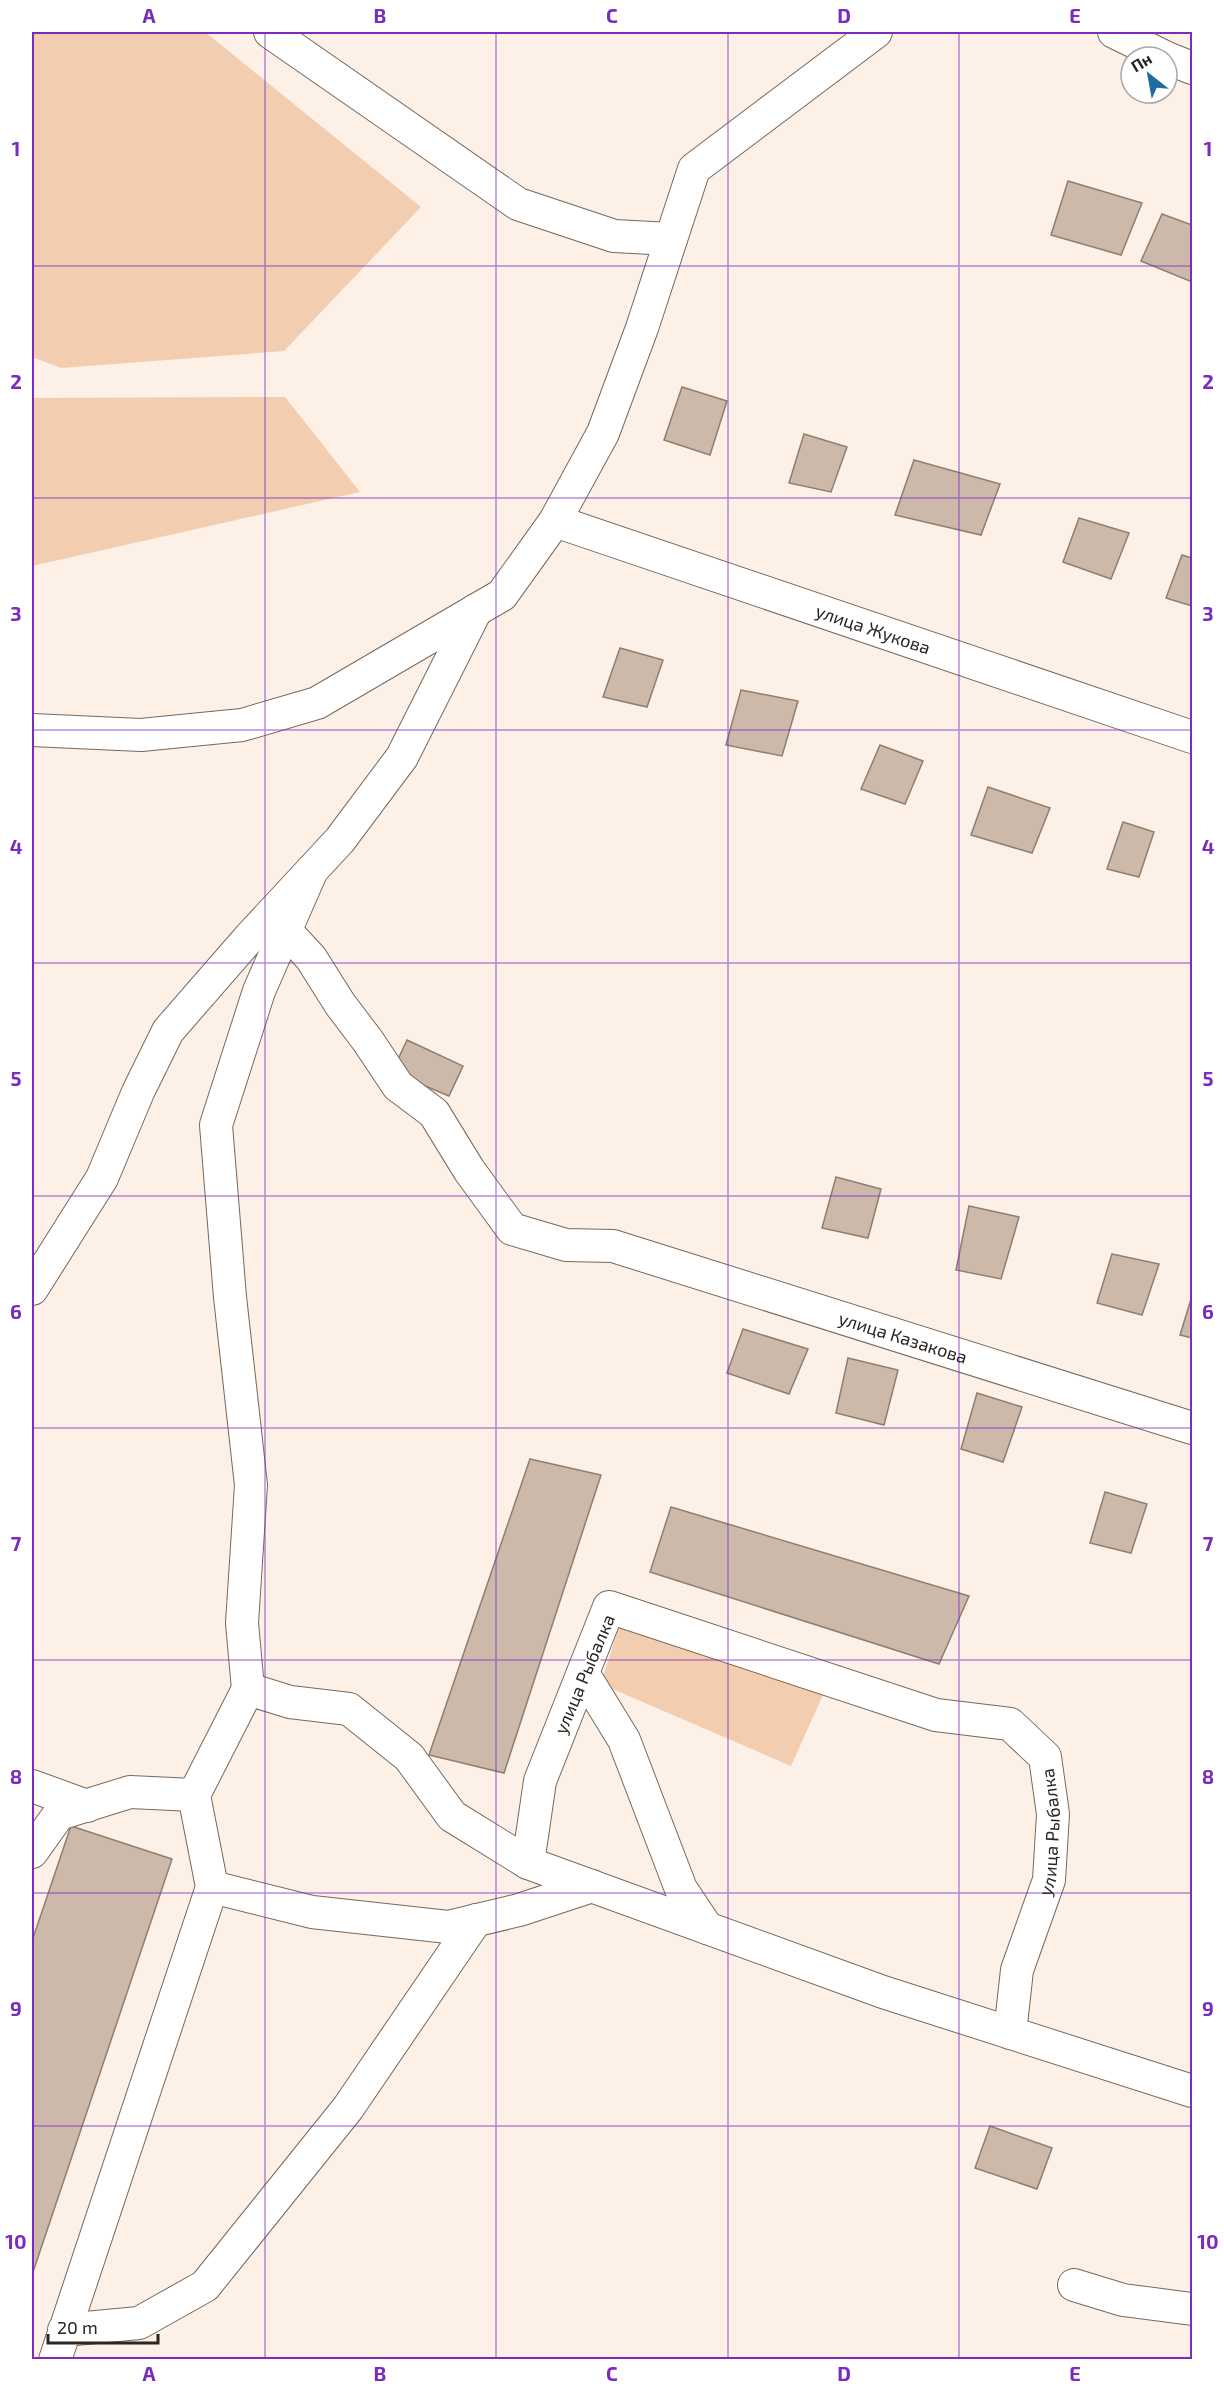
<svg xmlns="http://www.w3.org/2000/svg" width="1224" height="2391" font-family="'Exo 2',sans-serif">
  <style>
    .green { fill: #f2cdaf }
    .building { fill: #ccb9aa; stroke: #8f7e70; stroke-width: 1.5 }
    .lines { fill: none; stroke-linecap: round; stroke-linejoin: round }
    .street-casing { stroke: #79685a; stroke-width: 34 }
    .street { stroke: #fff; stroke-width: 32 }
    .grid { fill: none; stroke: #7b2cbf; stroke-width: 1.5; stroke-opacity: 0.55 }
    .labels { text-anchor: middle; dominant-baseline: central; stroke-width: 4.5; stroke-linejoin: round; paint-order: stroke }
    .street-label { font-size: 18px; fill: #2b241f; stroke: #fff }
    .neatline { fill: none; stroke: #7b2cbf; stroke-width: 2 }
    .grid-label { font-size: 20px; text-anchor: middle; font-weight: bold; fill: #7b2cbf }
  </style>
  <rect width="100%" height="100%" fill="#fcf0e7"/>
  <path class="green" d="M32 32H205L421 207 284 351 61 368 32 357Z
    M285 397 360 492 32 566V398Z
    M621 1620 827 1686 791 1766 601 1684Z"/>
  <path class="building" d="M1068 181 1142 203 1121 255 1051 235Z
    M1162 214 1192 225V282L1141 261Z
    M682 387 727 401 710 455 664 440Z
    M804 434 847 447 831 492 789 483Z
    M914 460 1000 484 981 535 895 515Z
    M1079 518 1129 533 1111 579 1063 562Z
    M1182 555 1192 558V606L1166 598Z
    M620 648 663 660 647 707 603 697Z
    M741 690 798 701 782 756 726 745Z
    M880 745 923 761 905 804 861 789Z
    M988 787 1050 808 1032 853 971 835Z
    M1123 822 1154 832 1139 877 1107 869Z
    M407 1040 463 1066 449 1096 392 1072Z
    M836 1177 881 1189 868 1238 822 1228Z
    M969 1206 1019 1217 1001 1279 956 1270Z
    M1112 1254 1159 1264 1142 1315 1097 1303Z
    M1192 1296V1338L1180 1335Z
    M743 1329 808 1349 789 1394 727 1373Z
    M848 1358 898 1370 884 1425 836 1413Z
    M977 1393 1022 1407 1003 1462 961 1449Z
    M530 1459 601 1475 504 1773 429 1755Z
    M1105 1492 1147 1504 1131 1553 1090 1543Z
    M671 1507 969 1596 939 1664 650 1572Z
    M71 1826 172 1859 32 2275V1941Z
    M990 2126 1052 2148 1037 2189 975 2168Z"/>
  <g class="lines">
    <g class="street-casing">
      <g id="street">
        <path d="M270 32 518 204 614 236 671 239"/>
        <path d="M1114 32 1165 57"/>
        <path d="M1167 58 1192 68"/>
        <path id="s1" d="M555 521 1192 737"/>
        <path d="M32 730 141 735 242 725 317 703 502 595 555 521 603 433 642 328 694 169 876 32"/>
        <path id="s2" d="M286 931 311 958 340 1004 368 1041 398 1086 434 1113 469 1170 512 1229 566 1245 613 1246 1192 1428"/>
        <path d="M32 1289 102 1178 138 1092 168 1031 249 938 340 840 402 757 476 610"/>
        <path d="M583 1673 624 1740 681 1889 707 1928"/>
        <path d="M248 1689 242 1623 251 1485 230 1297 216 1125 259 991 312 870"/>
        <path d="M32 1786 87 1806"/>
        <path d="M32 1852 59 1814 130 1792 194 1795"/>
        <path d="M212 1887 312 1912 448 1927 519 1910 592 1886"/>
        <path id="s3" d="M1010 2033 1017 1970 1049 1880 1053 1814 1045 1757 1010 1724 936 1715 609 1607 540 1781 528 1863 883 1992 1192 2091"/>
        <path d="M1074 2285 1123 2300 1192 2309"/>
        <path d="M64 2330 139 2323 205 2286 348 2108 476 1920"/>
        <path d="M55 2360 212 1887 194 1795 248 1689 290 1702 349 1709 409 1757 452 1816 528 1863"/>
      </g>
    </g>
    <use href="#street" class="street"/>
  </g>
  <path class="grid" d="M265 32V2360M496 32V2360M728 32V2360M959 32V2360M32 266H1192M32 498H1192M32 730H1192M32 963H1192M32 1196H1192M32 1428H1192M32 1660H1192M32 1893H1192M32 2126H1192"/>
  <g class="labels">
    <g class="street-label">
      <text stroke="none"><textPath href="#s1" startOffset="336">улица Жукова</textPath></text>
      <text stroke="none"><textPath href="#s2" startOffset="784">улица Казакова</textPath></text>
      <text transform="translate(584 1674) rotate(-67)">улица Рыбалка</text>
      <text stroke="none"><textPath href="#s3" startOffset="207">улица Рыбалка</textPath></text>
    </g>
  </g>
  <rect width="1224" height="2391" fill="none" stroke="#ffffff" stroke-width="66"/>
  <g transform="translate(1149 75) rotate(329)"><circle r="28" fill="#ffffff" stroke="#aaa7a5" stroke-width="1.5"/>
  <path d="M0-4.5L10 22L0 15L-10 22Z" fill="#1b6e9f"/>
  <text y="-9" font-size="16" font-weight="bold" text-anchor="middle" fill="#2b241f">Пн</text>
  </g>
  <path d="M48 2334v9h110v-9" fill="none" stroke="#2b241f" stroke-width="3"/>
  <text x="57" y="2334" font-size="18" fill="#2b241f" stroke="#ffffff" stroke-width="4.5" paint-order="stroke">20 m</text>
  <rect x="33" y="33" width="1158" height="2325" class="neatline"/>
  <g class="grid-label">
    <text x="149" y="23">A</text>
    <text x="380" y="23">B</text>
    <text x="612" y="23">C</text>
    <text x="844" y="23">D</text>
    <text x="1075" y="23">E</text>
    <text x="16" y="156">1</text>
    <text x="1208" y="156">1</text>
    <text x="16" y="389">2</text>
    <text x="1208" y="389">2</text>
    <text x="16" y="621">3</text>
    <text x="1208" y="621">3</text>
    <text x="16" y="854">4</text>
    <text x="1208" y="854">4</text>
    <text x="16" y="1086">5</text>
    <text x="1208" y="1086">5</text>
    <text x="16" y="1319">6</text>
    <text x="1208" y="1319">6</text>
    <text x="16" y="1551">7</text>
    <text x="1208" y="1551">7</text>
    <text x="16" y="1784">8</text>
    <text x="1208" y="1784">8</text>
    <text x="16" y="2016">9</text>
    <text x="1208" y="2016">9</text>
    <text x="16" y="2249">10</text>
    <text x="1208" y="2249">10</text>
    <text x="149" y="2381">A</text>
    <text x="380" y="2381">B</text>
    <text x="612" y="2381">C</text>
    <text x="844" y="2381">D</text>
    <text x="1075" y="2381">E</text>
  </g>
</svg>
